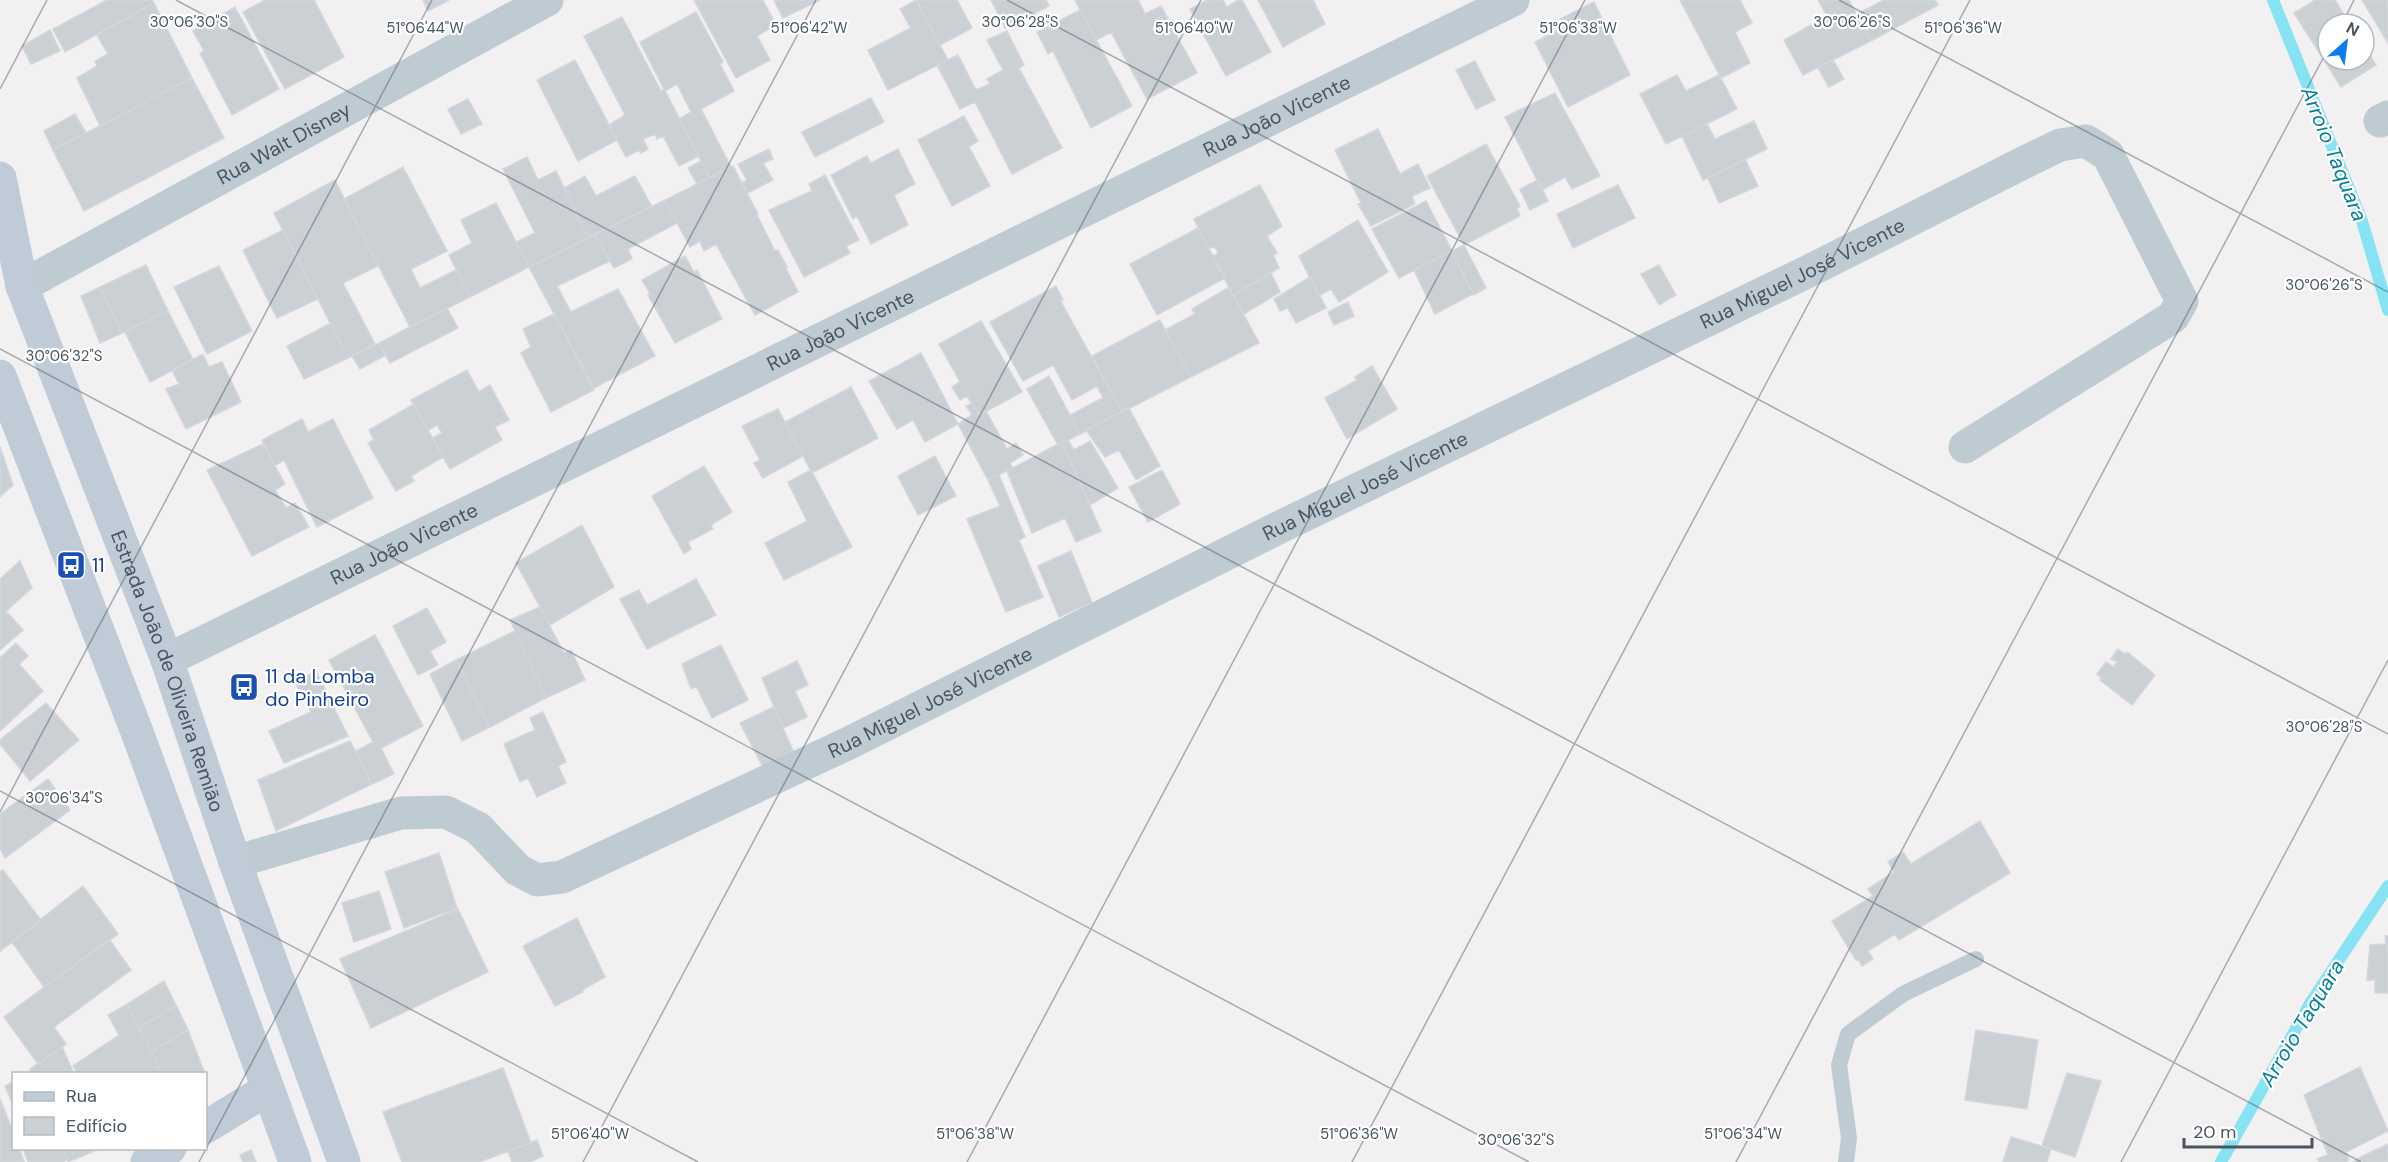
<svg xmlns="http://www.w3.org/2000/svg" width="2388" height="1162" font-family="'DM Sans',sans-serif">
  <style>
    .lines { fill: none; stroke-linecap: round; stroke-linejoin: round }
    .stream { stroke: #85e3f3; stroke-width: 12 }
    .building { fill: #cbd0d5; stroke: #d3d6dc; stroke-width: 1.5 }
    .lane { stroke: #bfcbd3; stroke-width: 16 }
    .street { stroke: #bfcbd3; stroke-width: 33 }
    .secondary { stroke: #bfccd8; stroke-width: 33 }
    .ticks { fill: none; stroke: #46555f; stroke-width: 1.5; stroke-opacity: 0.45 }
    .labels { text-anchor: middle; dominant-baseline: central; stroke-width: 4.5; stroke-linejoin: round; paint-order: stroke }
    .street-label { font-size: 20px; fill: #46555f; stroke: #fff }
    .transit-label { font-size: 20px; fill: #164399; stroke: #fff; text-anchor: start }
    .water-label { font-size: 21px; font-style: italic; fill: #048096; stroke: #fff }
    .ticks-label { font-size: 15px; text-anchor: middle; fill: #46555f; stroke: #fff; stroke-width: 4.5; stroke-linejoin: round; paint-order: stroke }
  </style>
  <rect width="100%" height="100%" fill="#f2f0f0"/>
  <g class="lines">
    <path class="stream" d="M2273 0 2362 221 2388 310
      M2221 1162 2311 1002 2388 886"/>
  </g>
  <path class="building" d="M107 0H152L154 3 65 52 53 29Z
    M265 0H314L344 57 285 89 243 12Z
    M423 0H449L428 11Z
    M694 0H763L776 25 757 36 770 60 736 78Z
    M774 0H820L783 18Z
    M916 0H957L972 28 940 45Z
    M916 0 948 60 888 90 868 50 911 28 900 9Z
    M991 0H1046L1049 6 1005 28Z
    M1075 0H1138L1145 14 1161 6 1197 73 1147 99 1111 32 1096 40Z
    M1207 0H1223L1227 7 1238 0H1242L1271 52 1226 76 1190 9Z
    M1258 0H1313L1325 24 1283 47Z
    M1680 0H1740L1752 23 1735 32 1750 63 1721 78Z
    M1818 0H1849L1871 41 1803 75 1784 40 1827 16Z
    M1884 0H1935L1938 5 1871 41 1857 14Z
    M2315 0H2335L2350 24H2328V60H2364V46L2376 65 2341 87 2294 13Z
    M2362 0H2388V43Z
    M1594 2 1630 75 1568 107 1535 42 1564 27 1560 19Z
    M154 3 192 78 100 126 77 78 97 66 95 61 108 54 97 35Z
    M235 7 279 89 232 115 200 53 204 51 193 31Z
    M1080 10 1132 106 1091 128 1053 51 1048 54 1037 32Z
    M696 12 723 62 720 64 734 91 701 109 731 167 710 178 679 119 691 112 677 84 665 91 640 42Z
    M622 17 661 91 664 89 699 156 679 166 663 136 657 139 655 134 643 139 648 149 641 153 639 150 626 157 609 125 625 115 584 36Z
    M50 30 60 51 31 64 22 46Z
    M1007 31 1024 65 1019 68 1062 148 1012 174 975 102 960 109 937 65 958 55 976 90 990 84 987 79 1003 70 987 40Z
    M575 60 617 140 578 161 537 80Z
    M1833 60 1844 79 1829 87 1818 68Z
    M1475 61 1495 100 1476 109 1456 70Z
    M1677 75 1686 91 1719 75 1737 109 1666 144 1640 94Z
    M192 78 224 138 84 211 53 150Z
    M1555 93 1600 176 1572 189 1565 177 1542 190 1505 117Z
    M871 98 884 122 815 157 802 132Z
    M468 99 482 124 461 134 448 109Z
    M75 114 86 133 53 150 44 131Z
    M964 116 978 141 969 147 990 186 952 206 918 140Z
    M1754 121 1767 149 1703 180 1682 136 1707 124 1715 139Z
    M1378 129 1400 174 1418 164 1430 188 1412 196 1415 204 1371 226 1358 204 1361 203 1335 150Z
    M1486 144 1520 206 1517 208 1520 216 1464 245 1427 176Z
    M769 149 773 159 763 163 773 180 748 193 742 183 747 180 738 164Z
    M898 149 915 184 894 195 908 225 871 244 857 216 853 219 831 175 867 156 871 163Z
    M527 157 538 180 556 171 588 238 529 267 516 242 535 233 503 169Z
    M1745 159 1758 186 1719 203 1708 178Z
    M701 161 710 178 697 184 688 168Z
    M733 166 758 214 757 215 775 251 778 250 787 267H785L798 292 755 315 716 244 704 251 700 241 690 247 665 200Z
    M403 167 447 251 411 269 420 288 456 270 470 297 410 327 344 199Z
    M825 175 859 240 846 246 850 253 804 277 769 210 812 191 809 184Z
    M585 176 596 196 635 176 652 207 588 238 564 188Z
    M335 180 378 266 343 283 375 344 348 358 274 213Z
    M1538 180 1548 201 1530 210 1520 189Z
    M1260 185 1282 226 1267 236 1277 253 1273 255 1279 268 1233 295 1213 257 1218 253 1214 246 1209 249 1194 219Z
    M1618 185 1635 218 1573 248 1557 214Z
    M665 200 677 223 628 249 632 259 614 268 595 234Z
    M1426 201 1452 251 1399 278 1372 229Z
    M496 203 529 267 470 297 449 255 472 243 461 220Z
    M1358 220 1388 272 1339 302 1331 289 1319 296 1299 256Z
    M1198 228 1225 278 1157 315 1130 264Z
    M283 230 318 299 277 318 243 250Z
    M595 234 610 261 557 286 571 312 618 289 655 356 594 388 529 267Z
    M1464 245 1486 288 1474 295 1452 251Z
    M1452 251 1473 294 1435 314 1414 270Z
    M685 256 694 272 697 270 722 319 675 343 648 295 650 294 642 280Z
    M146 265 168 311 122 333 100 287Z
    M1659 265 1676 295 1659 305 1641 274Z
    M219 266 252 331 207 354 174 287Z
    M1271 273 1280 292 1244 314 1233 295Z
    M1310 277 1326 308 1296 323 1288 308 1280 311 1274 299Z
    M1056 286 1063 300H1060L1122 412 1080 434 1070 415 1103 398 1097 386 1072 400 1053 365 1023 381 990 322Z
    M100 287 122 333 100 343 81 296Z
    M1229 287 1259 343 1191 377 1165 330 1195 314 1192 309Z
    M1348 302 1354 316 1334 325 1328 312Z
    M447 308 458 328 390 363 379 343Z
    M168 311 193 360 150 382 125 332Z
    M554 314 594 390 551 412 521 353 531 347 523 329Z
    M1160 320 1191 377 1122 412 1092 356Z
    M981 321 1022 392 979 415 967 396 960 400 952 387 960 382 939 344Z
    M331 323 348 358 304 379 287 346Z
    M379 343 386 355 360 369 352 356Z
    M921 353 958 424 925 442 913 420 897 429 869 381Z
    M203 354 209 367 222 362 241 402 186 429 166 389 179 384 172 370Z
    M1372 366 1397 409 1347 439 1325 398 1357 380 1355 377Z
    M467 370 479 392 490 385 509 420 495 427 502 440 450 469 432 438 442 433 437 425 428 430 411 400Z
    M1049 376 1080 434 1058 445 1027 389Z
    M851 387 878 438 812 473 785 422Z
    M972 403 979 415 986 411 1007 449 1016 443 1023 455 1010 463 1013 468 988 480 958 424 972 415 966 406Z
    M414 404 443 457 411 476 414 481 396 491 368 443 374 440 369 430Z
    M1129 408 1160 466 1136 480 1119 450 1105 457 1086 430Z
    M778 409 803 456 763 478 754 463 760 460 742 426Z
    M302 419 308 432 333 419 373 498 317 527 284 460 275 466 262 440Z
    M1068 440 1074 450 1090 441 1118 488 1090 505 1062 442Z
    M1062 442 1101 531 1076 542 1065 518 1032 533 1007 471Z
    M263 444 285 484 275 490 286 508 295 503 309 527 252 556 207 470Z
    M0 447 13 485 0 497Z
    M935 456 956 496 918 515 898 476Z
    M704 466 732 512 711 525 713 529 688 542 691 549 684 554 652 496Z
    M811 470 852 547 784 580 765 543 807 521 788 482Z
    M1162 470 1180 504 1148 522 1129 487Z
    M999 475 1025 537 1019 540 1043 597 1006 612 967 519 1000 506 988 480Z
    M582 525 614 587 550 625 516 563Z
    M1071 551 1092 602 1059 617 1038 566Z
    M20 561 32 588 6 611 23 630 0 650V579Z
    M696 579 716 615 647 649 620 599 639 590 647 605Z
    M540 607 564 653 571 650 585 680 546 698 510 620Z
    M427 608 446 642 430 651 438 665 418 675 393 626Z
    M515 631 546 698 490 727 456 660Z
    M375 635 423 726 381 748 394 774 372 784 356 751 373 742 329 660Z
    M16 643 28 656 19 664 43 691 0 731V658Z
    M721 645 748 700 712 718 696 686 691 689 682 664Z
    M2118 649 2125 654 2127 652 2155 675 2132 705 2100 680 2102 678 2097 674 2106 662 2113 667 2117 662 2111 659Z
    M456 660 490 727 462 741 430 674Z
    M797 661 808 685 795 691 807 717 783 728 762 678Z
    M316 671 348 736 284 763 269 731 311 712 295 682Z
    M46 703 79 740 30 781 0 744V740Z
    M774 707 793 751 763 767 740 723Z
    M543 712 566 762 558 766 566 783 537 797 528 778 520 782 504 744 535 730 530 718Z
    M350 741 372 784 276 831 258 780Z
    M48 779 70 810 5 858 0 848V814Z
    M1980 821 2010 873 1899 940 1895 934 1868 951 1873 959 1862 966 1858 959 1856 960 1832 921 1873 896 1868 889 1894 872 1888 862 1903 852 1911 864Z
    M439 853 457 908 404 928 385 872Z
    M3 870 41 920 0 951V872Z
    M83 886 118 934 44 987 12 942Z
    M379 891 391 929 354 942 342 903Z
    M458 909 488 972 371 1028 340 959Z
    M577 918 605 977 582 990 583 992 555 1006 523 946Z
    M2385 936H2388V993H2375V980H2367L2370 945 2386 944Z
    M109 939 131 970 54 1027 66 1044 38 1064 4 1017Z
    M164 981 176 1005 139 1028 127 1004Z
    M127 1004 162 1074H78L73 1066 119 1035 108 1015Z
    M176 1005 188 1030 151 1052 139 1028Z
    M188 1030 205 1074H162L151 1052Z
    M1976 1030 2038 1040 2027 1109 1965 1100Z
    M62 1047 74 1074H32L30 1069Z
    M2360 1067 2388 1131 2346 1152 2349 1160 2346 1162H2319L2317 1159 2328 1155 2304 1095Z
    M503 1068 531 1143 479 1162H402L383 1112Z
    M2067 1073 2101 1081 2075 1157 2042 1146Z
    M14 1081V1107L5 1086Z
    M0 1099 14 1134V1148H19L24 1162H0Z
    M2011 1137 2051 1149 2047 1162H2003Z
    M537 1140 543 1156 530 1162H512L508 1151Z
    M2388 1144V1162H2353L2361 1157Z
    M23 1148H63L67 1160 62 1162H28Z
    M63 1148H97V1150L68 1162Z
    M251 1150 256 1162H243L240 1155Z"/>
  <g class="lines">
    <path class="lane" d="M1846 1162 1849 1138 1839 1065 1848 1034 1903 994 1976 959"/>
    <g class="street">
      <path d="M2380 121 2388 117"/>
      <path id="s1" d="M22 286 547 0"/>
      <path id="s2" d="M167 660 1513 0"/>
      <path id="s3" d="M235 862 401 813 446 812 478 828 518 870 537 880 562 877 847 744 1282 526 1809 271 2025 162 2060 145 2086 141 2108 155 2182 301 2173 317 1965 447"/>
    </g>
    <g class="secondary">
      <path id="s4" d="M0 178 22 286 167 660 235 862 344 1162"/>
      <path d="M0 376 137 732 295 1162"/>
      <path d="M206 1127 268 1089"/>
      <path d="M147 1162 170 1148"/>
    </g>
  </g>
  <path class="ticks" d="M176 0 2361 1162M1007 0 2388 734M1839 0 2388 292M2342 24 2354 0M0 89 47 0M0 349 1529 1162M0 791 698 1162M0 812 432 0M199 1162 816 0M583 1162 1201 0M967 1162 1585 0M1352 1162 1970 0M1736 1162 2328 49M2121 1162 2388 660"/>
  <defs>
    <g id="bus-square" transform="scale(1.5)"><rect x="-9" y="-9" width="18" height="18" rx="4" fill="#1a4fb4" stroke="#fff"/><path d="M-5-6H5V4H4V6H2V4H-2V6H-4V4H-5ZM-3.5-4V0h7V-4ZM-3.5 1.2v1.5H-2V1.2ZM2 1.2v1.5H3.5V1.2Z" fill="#fff"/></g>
  </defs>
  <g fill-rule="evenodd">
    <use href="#bus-square" x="71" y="565"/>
    <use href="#bus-square" x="244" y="687"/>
  </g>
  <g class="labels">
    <g class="street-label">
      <text stroke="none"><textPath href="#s2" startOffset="1236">Rua João Vicente</textPath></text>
      <text stroke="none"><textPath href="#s1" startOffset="298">Rua Walt Disney</textPath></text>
      <text stroke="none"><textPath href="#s3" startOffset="1738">Rua Miguel José Vicente</textPath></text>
      <text stroke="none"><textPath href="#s2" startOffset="750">Rua João Vicente</textPath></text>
      <text stroke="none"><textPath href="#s3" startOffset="1252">Rua Miguel José Vicente</textPath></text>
      <text stroke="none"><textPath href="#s2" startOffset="264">Rua João Vicente</textPath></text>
      <text stroke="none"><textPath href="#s4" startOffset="522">Estrada João de Oliveira Remião</textPath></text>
      <text stroke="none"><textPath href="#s3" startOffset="766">Rua Miguel José Vicente</textPath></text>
    </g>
    <g class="transit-label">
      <text x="92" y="565">11</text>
      <text x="265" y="676">11 da Lomba<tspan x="265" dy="23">do Pinheiro</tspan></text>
    </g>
    <g class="water-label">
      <text transform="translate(2334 154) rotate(68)">Arroio Taquara</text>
      <text transform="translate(2302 1023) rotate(-59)">Arroio Taquara</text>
    </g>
  </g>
  <g class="ticks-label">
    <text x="1020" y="27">30°06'28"S</text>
    <text x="1852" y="27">30°06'26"S</text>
    <text x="189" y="27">30°06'30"S</text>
    <text x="425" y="33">51°06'44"W</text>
    <text x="809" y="33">51°06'42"W</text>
    <text x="1194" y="33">51°06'40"W</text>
    <text x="1578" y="33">51°06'38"W</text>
    <text x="1963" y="33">51°06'36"W</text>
    <text x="2324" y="290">30°06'26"S</text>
    <text x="64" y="361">30°06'32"S</text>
    <text x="2324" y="732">30°06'28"S</text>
    <text x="64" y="803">30°06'34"S</text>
    <text x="590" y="1139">51°06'40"W</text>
    <text x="975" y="1139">51°06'38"W</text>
    <text x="1359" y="1139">51°06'36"W</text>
    <text x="1743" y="1139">51°06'34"W</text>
    <text x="1516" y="1145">30°06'32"S</text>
  </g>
  <rect x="12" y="1072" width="195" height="78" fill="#ffffff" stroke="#b5bbbf" stroke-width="1.5"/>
  <rect x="24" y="1092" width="30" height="9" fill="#bfccd8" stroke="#b5bbbf" stroke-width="1.5"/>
  <text x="66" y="1102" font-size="18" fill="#46555f">Rua</text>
  <rect x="24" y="1117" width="30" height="18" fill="#cbd0d5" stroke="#b5bbbf" stroke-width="1.5"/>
  <text x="66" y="1132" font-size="18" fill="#46555f">Edifício</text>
  <g transform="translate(2346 42) rotate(28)"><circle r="28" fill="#ffffff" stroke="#b5bbbf" stroke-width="1.5"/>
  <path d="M0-4.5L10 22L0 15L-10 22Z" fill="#0b7df1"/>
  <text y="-9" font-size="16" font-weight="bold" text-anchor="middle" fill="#46555f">N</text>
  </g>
  <path d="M2184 1138v9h128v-9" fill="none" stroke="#46555f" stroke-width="3"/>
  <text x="2193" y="1138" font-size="18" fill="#46555f" stroke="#ffffff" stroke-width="4.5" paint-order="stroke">20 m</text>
</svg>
